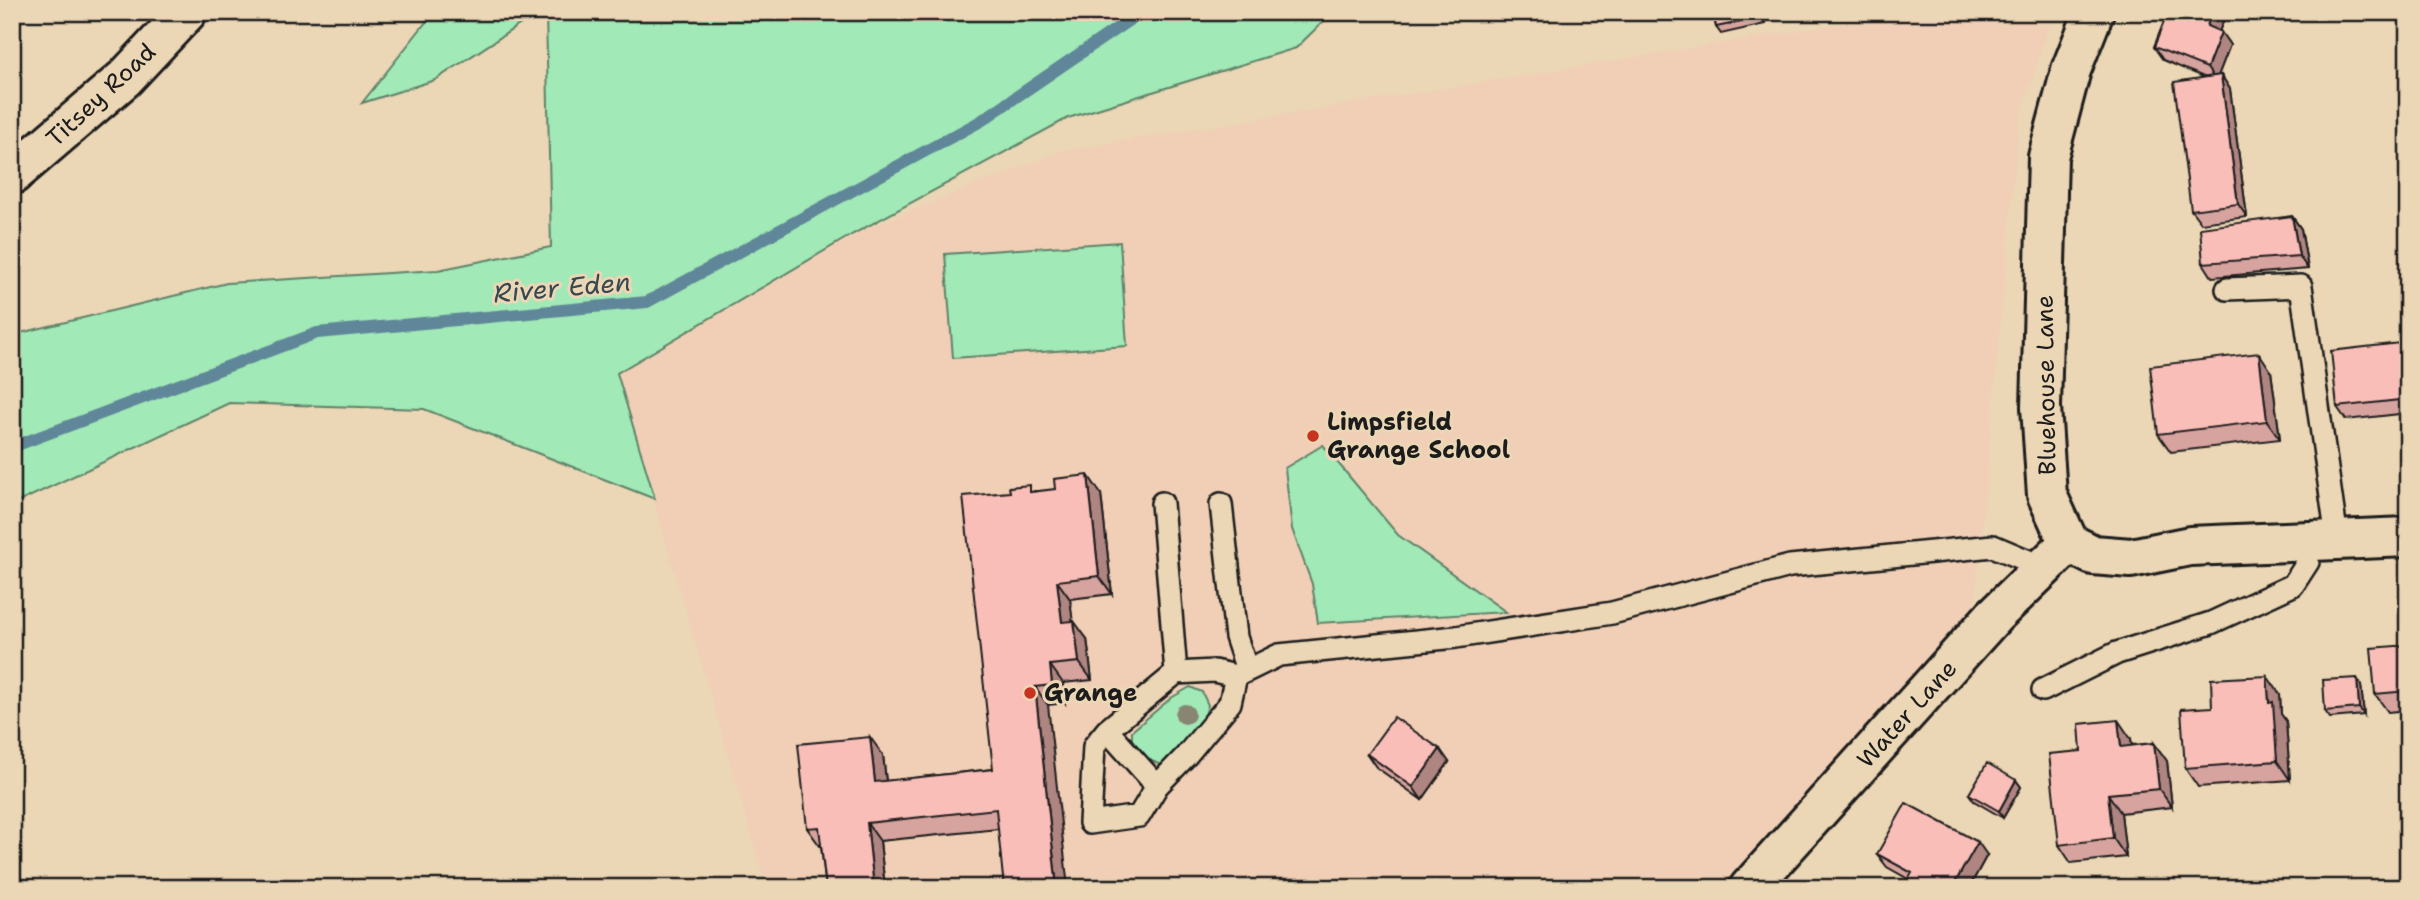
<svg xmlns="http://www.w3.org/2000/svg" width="2420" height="900" font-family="'Shantell Sans',sans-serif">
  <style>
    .built { fill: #f0cfb6 }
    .green { fill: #a1e9b6; stroke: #5e8269; stroke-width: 2 }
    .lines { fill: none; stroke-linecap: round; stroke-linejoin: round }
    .stream { stroke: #5f8799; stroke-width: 12 }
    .lane-casing { stroke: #1c1c1c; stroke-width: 26 }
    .street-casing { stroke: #1c1c1c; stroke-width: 44 }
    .secondary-casing { stroke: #1c1c1c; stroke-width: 44 }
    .lane { stroke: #ebd6b5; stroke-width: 21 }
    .street { stroke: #ebd6b5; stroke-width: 38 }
    .secondary { stroke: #ebd6b5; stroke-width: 38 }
    .tree { fill: #888672 }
    .wall { fill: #d7a39f; stroke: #1c1c1c; stroke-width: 2 }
    .shaded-wall { fill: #af8582; stroke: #1c1c1c; stroke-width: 2 }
    .building { fill: #fabeb9; stroke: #1c1c1c; stroke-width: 2 }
    .poi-dot { fill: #c8321e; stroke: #ebd6b5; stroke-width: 2.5 }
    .labels { text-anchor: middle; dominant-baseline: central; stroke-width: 6; stroke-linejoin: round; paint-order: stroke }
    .street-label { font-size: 24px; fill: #1c1c1c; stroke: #ebd6b5 }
    .poi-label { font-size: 24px; font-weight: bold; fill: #1c1c1c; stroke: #ebd6b5; text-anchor: start }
    .water-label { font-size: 26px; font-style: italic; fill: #384850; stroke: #ebd6b5 }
  </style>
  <rect width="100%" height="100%" fill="#ebd6b5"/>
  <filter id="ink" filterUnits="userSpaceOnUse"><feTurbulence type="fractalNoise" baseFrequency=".0143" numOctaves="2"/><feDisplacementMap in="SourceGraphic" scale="14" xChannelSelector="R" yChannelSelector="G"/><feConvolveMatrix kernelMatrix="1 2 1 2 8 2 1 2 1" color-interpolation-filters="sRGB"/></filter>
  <g filter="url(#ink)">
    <path class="built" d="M1914 12H2053L2019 120 1974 608 1726 888H767L617 373 853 234 1062 151Z"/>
    <path class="green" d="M434 12H539L435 80 362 103Z
      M546 12H1333L1296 48 1068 118 853 234 617 373 655 499 424 409 229 403 12 505V335L227 283 438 270 551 247Z
      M1120 242 1127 346 953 358 945 254Z
      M1323 445 1398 535 1506 612 1318 623 1312 584 1292 529 1285 468Z
      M1190 687 1202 692 1208 705 1202 725 1161 765 1147 759 1132 742V731L1171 698Z"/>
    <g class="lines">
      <path class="stream" d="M12 447 317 333 647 302 981 121 1141 12"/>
      <g class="lane-casing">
        <path id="lane" d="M2227 289 2301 286 2337 539
          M1162 503 1176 673
          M1221 504 1236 637 1247 670
          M1214 671 1236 676 1230 703 1185 757 1157 786 1139 816 1090 823 1094 746 1107 730 1176 673Z
          M1236 676 1279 655 1456 637 1612 613 1790 566 1993 546 2043 567
          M2043 690 2117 653 2211 623 2293 585 2308 562 2303 541
          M1107 730 1157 786"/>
      </g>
      <g class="street-casing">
        <path id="street" d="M2094 12 2071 70 2048 157 2041 407 2047 495 2069 543 2093 555 2131 558 2190 546 2408 537
          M1749 888 1994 616 2069 543"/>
      </g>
      <g class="secondary-casing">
        <path id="secondary" d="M12 175 125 78 187 12"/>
      </g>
      <use href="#lane" class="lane"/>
      <use href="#street" class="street"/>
      <use href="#secondary" class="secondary"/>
    </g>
    <circle class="tree" cx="1185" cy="714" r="10"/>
    <path class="wall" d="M1713 12H1762L1765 24 1721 34 1716 27Z
      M2168 12H2227L2219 31 2230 45 2218 76 2221 75 2230 89 2247 217 2201 223 2191 210 2206 78 2163 60 2154 47Z
      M2292 216 2301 229 2308 269 2212 277 2203 263Z
      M2408 342V413L2346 420 2337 407Z
      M2271 371 2280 439 2171 452 2158 434Z
      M1034 491 1101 494 1112 594 1070 599 1072 621 1087 639 1092 680 1063 683 1065 703 1048 705 998 829 880 841 885 888H826L821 846H820L807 828 883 755 886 781 993 769Z
      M2408 645V710L2388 712 2375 694Z
      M2361 685 2364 715 2330 718 2325 711Z
      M2280 694 2281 714 2286 721 2290 780 2198 787 2185 768 2212 707Z
      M2131 739 2132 745 2154 743 2167 761 2172 807 2121 813 2126 857 2071 863 2059 845Z
      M1367 754 1449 762 1422 800 1376 767Z
      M2016 780 2021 787 2003 818 1974 801 1969 794Z
      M1877 854 1987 855 1969 888H1903L1908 879 1887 867Z"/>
    <path class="shaded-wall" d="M1759 12H1762L1765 24 1760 18Z
      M2212 12H2227L2216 39 2207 26Z
      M2221 32 2230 45 2216 81 2207 68Z
      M2221 75 2230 89 2247 217 2238 204Z
      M2292 216 2301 229 2308 269 2299 256Z
      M2259 353 2271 371 2280 439 2267 421Z
      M1088 475 1101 494 1112 594 1099 576Z
      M1057 581 1070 599 1075 640 1062 622Z
      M1074 621 1087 639 1092 680 1079 662Z
      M1050 665 1063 683 1065 703 1052 685Z
      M2267 676 2280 694 2281 714 2286 721 2290 780 2277 761 2269 703Z
      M2357 678 2361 685 2364 715 2359 708Z
      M1035 687 1048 705 1068 888H1057Z
      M2118 720 2131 739 2134 765 2121 747Z
      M870 737 883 755 888 800 875 782Z
      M2154 743 2167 761 2172 807 2159 789Z
      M1440 749 1449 762 1422 800 1413 787Z
      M2016 780 2021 787 2003 818 1999 811Z
      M2108 794 2121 813 2126 857 2113 838Z
      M867 823 880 841 885 888H874Z
      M1978 842 1987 855 1969 888H1952Z"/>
    <path class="building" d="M1713 12H1759L1760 18 1716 27Z
      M2168 12H2212L2207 26 2221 32 2207 68 2154 47Z
      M2221 75 2238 204 2191 210 2174 82Z
      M2292 216 2299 256 2203 263 2200 228Z
      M2408 342V399L2337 407 2331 351Z
      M2259 353 2267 421 2158 434 2150 366Z
      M1088 475 1099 576 1057 581 1062 622 1074 621 1079 662 1050 665 1052 685 1035 687 1057 888H1004L996 809 867 823 874 888H826L819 827 807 828 798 744 870 737 875 782 993 769 963 496 1010 492 1009 487 1030 485V492L1055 489 1054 479Z
      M2408 645V691L2375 694 2371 648Z
      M2267 676 2269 703 2273 702 2277 761 2185 768 2181 709 2212 707 2211 679Z
      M2357 678 2359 708 2325 711 2323 680Z
      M1394 717 1440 749 1413 787 1367 754Z
      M2118 720 2121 747 2154 743 2159 789 2108 794 2113 838 2059 845 2049 754 2081 751 2079 724Z
      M1987 763 2016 780 1999 811 1969 794Z
      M1906 803 1978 842 1952 888H1903L1912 873 1877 854Z"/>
  </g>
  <g class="poi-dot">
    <circle cx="1313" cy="436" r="7"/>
    <circle cx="1030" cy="693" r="7"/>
  </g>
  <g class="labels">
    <g class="street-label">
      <text transform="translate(101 95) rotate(-43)">Titsey Road</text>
      <text transform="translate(2046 385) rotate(-91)">Bluehouse Lane</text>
      <text transform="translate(1907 714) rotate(-48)">Water Lane</text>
    </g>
    <g class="poi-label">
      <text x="1327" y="422">Limpsfield<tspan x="1327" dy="28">Grange School</tspan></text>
      <text x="1044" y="693">Grange</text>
    </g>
    <g class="water-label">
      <text transform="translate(562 287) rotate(-5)">River Eden</text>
    </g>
  </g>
  <rect width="2420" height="900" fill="none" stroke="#ebd6b5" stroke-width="42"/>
  <rect x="21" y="21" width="2378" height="858" fill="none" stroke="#1c1c1c" stroke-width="2.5" filter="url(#ink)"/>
</svg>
